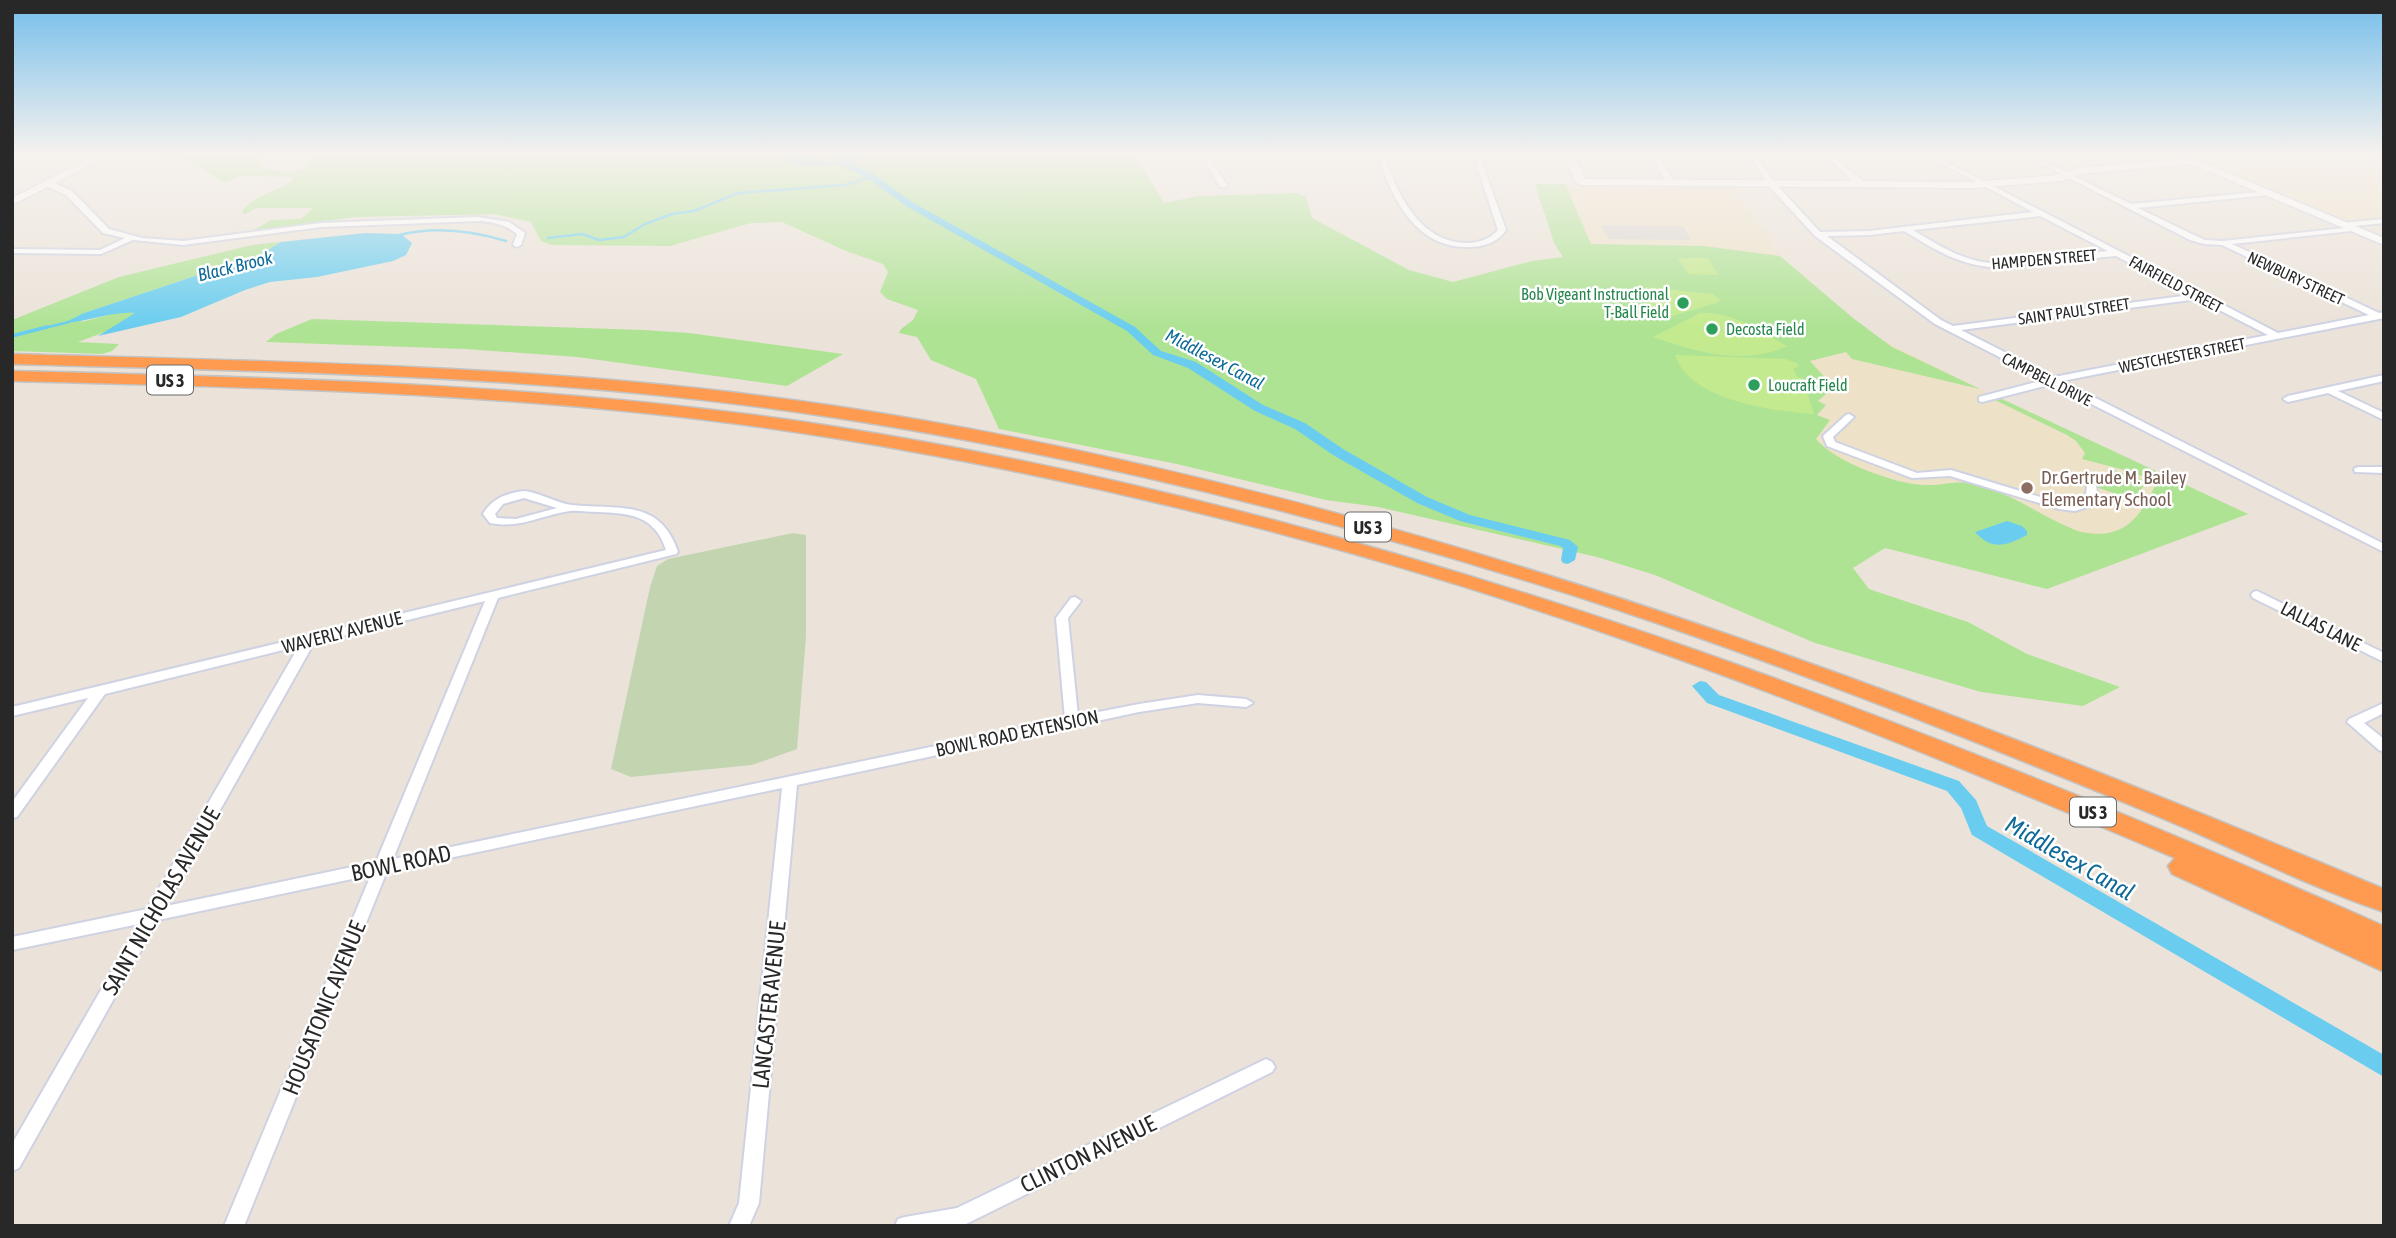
<svg xmlns="http://www.w3.org/2000/svg" width="2396" height="1238" font-family="'Asap Condensed',sans-serif">
  <style>
    .education { fill: #ede1c8 }
    .green { fill: #afe394 }
    .cemetery { fill: #c2d5b0 }
    .pitch { fill: #c4ea8f }
    .plaza { fill: #dbd6d0 }
    .water { fill: #6acdef }
    .lines { fill: none; stroke-linecap: round; stroke-linejoin: round }
    .stream-far1 { stroke: #6acdef; stroke-width: 2.5 }
    .stream { stroke: #6acdef; stroke-width: 3.5 }
    .canal { fill: #6acdef; fill-rule: evenodd }
    .street-casing { stroke: #ced2e2; stroke-width: 4 }
    .secondary-casing { stroke: #ced2e2; stroke-width: 3 }
    .highway-casing { stroke: #c3c3c3; stroke-width: 3 }
    .street { fill: #fff; fill-rule: evenodd }
    .secondary { fill: #fff; fill-rule: evenodd }
    .highway { fill: #ff9b50; fill-rule: evenodd }
    .leisure-dot { fill: #2e9e5b; stroke: #fff; stroke-width: 2.5 }
    .education-dot { fill: #8d6e63; stroke: #fff; stroke-width: 2.5 }
    .labels { text-anchor: middle; dominant-baseline: central; stroke-width: 5; stroke-linejoin: round; paint-order: stroke }
    .far-street-label { font-size: 16px; fill: #282828; stroke: #fff }
    .far-leisure-label { font-size: 16px; fill: #27864d; stroke: #fff; text-anchor: start }
    .far-water-label { font-size: 18px; font-style: italic; fill: #0c6998; stroke: #fff }
    .shield { fill: #fff; stroke: #686868; stroke-width: 2 }
    .shield-label { font-size: 18px; font-weight: bold; fill: #282828 }
    .education-label { font-size: 19px; fill: #785e54; stroke: #fff; text-anchor: start }
    .street-label { font-size: 19px; fill: #282828; stroke: #fff }
    .near-street-label { font-size: 23px; fill: #282828; stroke: #fff }
    .near-water-label { font-size: 24px; font-style: italic; fill: #0c6998; stroke: #fff }
  </style>
  <rect width="100%" height="100%" fill="#ebe3d9"/>
  <path class="education" d="M2284 154 2320 168 2384 171V217L2343 221 2197 160Z
    M1535 184 1731 187 1774 243 1770 246 1780 256 1704 246 1554 243Z
    M1885 341 1980 389 2248 514 2047 589 1770 432 1826 404 1817 401 1836 384 1828 381 1809 361Z"/>
  <path class="green" d="M154 154H267L260 160 262 168 286 172 306 169 308 160 319 154H1134L1164 203 1198 196 1297 193 1306 197 1312 218 1409 270 1453 282 1532 261 1563 257 1554 243 1535 184H1565L1591 244 1704 246 1780 256 1853 318 1892 347 1980 389 1852 359 1846 352 1810 361 1828 381 1837 384 1818 401 1826 405 1817 415 1830 420 1816 439C1835 462 1895 484 1924 485 1948 486 1955 478 1983 486 2018 497 2047 520 2081 532 2122 540 2138 521 2155 486L2152 480 2128 471 2082 459 2085 453 2076 441 2067 435 1995 400 2000 398 2248 514 2047 589 1885 548 1853 568 1869 589 1968 622 2027 654 2120 687 2083 706 1981 692 1815 643 1655 575 1597 557 1378 507 1326 500 1177 464 999 429 976 379 931 360 917 337 899 333 901 329 913 320 918 310 887 299 880 292 888 272 883 264 846 251 782 222 751 223 670 246 552 245 541 241 531 222 494 214 357 217 254 230 271 220 301 219 313 208H256L244 215 242 211C256 194 277 192 293 180L292 177 239 176 224 183 193 162Z
    M281 242 261 254 84 313 81 322 120 312 136 313 113 329 78 342 119 344 112 351 102 354 12 351V320L119 277 252 245Z
    M312 319 644 330 689 333 843 354 787 386 577 357 465 349 266 342 276 334Z
    M2110 469 2147 481 2134 500 2096 487Z"/>
  <path class="cemetery" d="M793 533 806 535V636L797 749 752 765 631 777 611 769 650 587 657 566 668 559Z"/>
  <path class="pitch" d="M1678 258H1708L1718 275 1688 274Z
    M1646 287 1712 294 1720 299 1719 302 1666 318C1655 312 1643 299 1646 287Z
    M1700 313C1732 311 1759 331 1787 346 1745 366 1695 352 1653 337Z
    M1675 355 1785 359 1797 363 1799 367 1793 368 1797 377 1802 378 1814 414C1773 411 1690 401 1675 355Z"/>
  <path class="plaza" d="M1601 225 1683 226 1691 240 1608 239Z"/>
  <path class="water" d="M798 154H814L816 159 833 163 839 160 832 157V154H859L863 158C843 166 806 171 785 160Z
    M365 233 401 234 412 243 406 255 393 261 317 277 270 282 245 290 181 317 98 336 135 313C111 311 88 322 64 323L84 313 261 254 281 242Z
    M2007 521 2022 526 2027 531V535C2006 546 1992 551 1975 532Z"/>
  <g class="lines">
    <path class="stream-far1" d="M395 236C431 226 470 230 506 241
      M548 238 582 234 599 240 624 237 645 224 672 214 694 211 738 193 845 185 872 177
      M40 329 69 322"/>
    <path class="stream" d="M12 336 47 327"/>
    <path class="canal" d="M842 162H848L875 175 912 202 1135 327 1161 351 1196 362 1263 405 1305 423 1343 449 1427 497 1470 515 1570 540 1578 547 1575 560 1568 564 1563 563 1561 560 1563 548 1560 546 1460 521 1417 503 1333 455 1295 429 1255 411 1188 368 1153 355 1127 331 906 206 869 179 842 166Z
      M1700 681 1706 682 1719 695 1959 781 1976 800 1987 826 2384 1055V1077L1972 835 1961 808 1947 791 1707 703 1692 686Z"/>
    <g class="street-casing">
      <path id="street" d="M1201 154H1207L1227 185 1226 187H1220Z
        M1378 154H1384C1397 194 1420 244 1469 243 1481 242 1490 239 1498 230L1473 154H1479L1506 230C1497 243 1483 247 1468 247 1416 248 1391 198 1378 154Z
        M1650 154H1656L1675 183 1674 185H1668Z
        M1749 154H1755L1775 183 1820 232 1869 231 2033 212 1924 154H1931L2278 333 2369 315 2222 245 2204 244 2190 240 2022 154H2029L2131 204 2271 191 2272 193 2268 195 2138 208 2196 236 2205 240 2223 241 2354 227V231H2351L2232 244 2379 313 2384 312V318L2062 381 2384 544V552L2052 384 1982 402 1979 401V397L2044 380 1935 324 1815 236 1769 186ZM2040 216 2108 251 1990 263C1961 260 1938 245 1913 230ZM1904 231C1932 248 1957 264 1990 267L2116 256 2190 295 1953 326 1941 320 1827 236 1869 235ZM2198 299 2268 335 2054 377 1961 330Z
        M1824 154H1830L1864 182V186H1858Z
        M2349 154H2379L2380 155 2377 157 2352 156Z
        M44 181H50L72 191 109 229 142 238 183 241 321 223 478 217 509 222 525 233 521 245 517 247 513 245 517 234C505 224 493 222 478 221L321 227 183 245 133 240 101 254 12 253V249L100 250 125 238 103 233 66 195 44 185Z
        M2384 219V223L2343 227 2339 225 2343 223Z
        M2384 375V381L2338 391 2384 413V420L2328 393 2288 402 2283 399 2288 396Z
        M1849 414 1854 417 1833 437 1835 442 1917 473 1951 470 2060 503 2074 505 2085 501 2087 487 2082 476 2087 473 2091 474C2097 484 2099 494 2094 505L2075 511 2059 509 1950 476 1912 478 1827 446 1823 436 1846 415Z
        M2359 467H2384V473L2355 472 2354 470 2355 468Z
        M524 491C541 493 556 503 572 505 618 510 660 498 678 552L676 554 498 598 393 859 1065 719 1056 618 1071 598 1075 597 1081 601 1068 618 1078 716 1139 704 1198 695 1246 699 1253 703 1246 707 1198 703 1139 712 797 785 759 1203 749 1226H729L739 1203 782 788 387 871 244 1226H224L371 875 158 920 19 1168 12 1171V1144L139 924 12 950V937L147 909 299 646 105 694 17 817 12 818V802L88 698 12 716V707L666 550C655 515 629 513 597 512 588 512 578 510 570 511 541 515 521 529 490 523L483 514C492 498 507 493 524 491ZM524 498 557 508 516 519 497 518 495 514 503 504ZM485 601 376 862 166 906 314 643Z
        M2257 591 2384 653V662L2253 598 2251 595 2253 592Z
        M2384 703V713L2364 723 2384 739V752L2379 750 2347 722 2349 719Z
        M1266 1059 1272 1062 1275 1067 1272 1072 966 1224 960 1226H895L898 1219 905 1217 957 1208Z"/>
    </g>
    <g class="secondary-casing">
      <path id="secondary" d="M100 154H112L12 205V198Z
        M1563 154H1573L1585 179 1973 182 2059 175 2078 168 2180 159 2176 156 2183 154 2384 238V245L2191 164 2080 174 2061 181 1973 188 1581 185 1576 182Z"/>
    </g>
    <g class="highway-casing">
      <path id="highway" d="M12 354C287 362 563 365 835 406 1374 488 1884 679 2384 889V912C2306 886 2232 847 2157 816 1978 742 1798 670 1615 609 1361 526 1101 459 837 418 565 375 287 372 12 364Z
        M12 371C287 378 565 384 837 427 1378 513 1885 706 2384 926V972L2172 874 2168 866 2175 858C1992 780 1809 704 1622 639 1368 550 1106 483 840 439 567 394 288 388 12 381Z"/>
    </g>
    <use href="#street" class="street"/>
    <use href="#secondary" class="secondary"/>
    <use href="#highway" class="highway"/>
  </g>
  <linearGradient id="sky" x2="0" y2="1"><stop stop-color="#75beeb"/><stop offset="0.47" stop-color="#f6f2ee"/><stop offset="1" stop-color="#f6f2ee" stop-opacity="0"/></linearGradient>
  <rect width="2396" height="327" fill="url(#sky)"/>
  <g class="leisure-dot">
    <circle cx="1683" cy="303" r="7"/>
    <circle cx="1712" cy="329" r="7"/>
    <circle cx="1754" cy="385" r="7"/>
  </g>
  <circle class="education-dot" cx="2027" cy="488" r="7"/>
  <g class="labels">
    <g class="far-street-label">
      <text transform="translate(2044 259) rotate(-5)">HAMPDEN STREET</text>
      <text transform="translate(2296 278) rotate(25)">NEWBURY STREET</text>
      <text transform="translate(2176 284) rotate(28)">FAIRFIELD STREET</text>
      <text transform="translate(2074 311) rotate(-8)">SAINT PAUL STREET</text>
      <text transform="translate(2182 355) rotate(-11)">WESTCHESTER STREET</text>
      <text transform="translate(2047 379) rotate(27)">CAMPBELL DRIVE</text>
    </g>
    <g class="far-leisure-label">
      <text x="1669" y="294" text-anchor="end">Bob Vigeant Instructional<tspan x="1669" dy="18">T-Ball Field</tspan></text>
      <text x="1726" y="329">Decosta Field</text>
      <text x="1768" y="385">Loucraft Field</text>
    </g>
    <g class="far-water-label">
      <text transform="translate(235 266) rotate(-14)">Black Brook</text>
      <text transform="translate(1215 359) rotate(28)">Middlesex Canal</text>
    </g>
    <g class="shield">
      <rect x="147" y="365.5" width="46" height="29" rx="5"/>
      <rect x="1345" y="512.5" width="46" height="29" rx="5"/>
      <rect x="2070" y="797.5" width="46" height="29" rx="5"/>
    </g>
    <g class="shield-label">
      <text x="170" y="380">US 3</text>
      <text x="1368" y="527">US 3</text>
      <text x="2093" y="812">US 3</text>
    </g>
    <g class="education-label">
      <text x="2041" y="477">Dr.Gertrude M. Bailey<tspan x="2041" dy="22">Elementary School</tspan></text>
    </g>
    <g class="street-label">
      <text transform="translate(2321 626) rotate(27)">LALLAS LANE</text>
      <text transform="translate(342 632) rotate(-14)">WAVERLY AVENUE</text>
      <text transform="translate(1017 733) rotate(-12)">BOWL ROAD EXTENSION</text>
    </g>
    <g class="near-street-label">
      <text transform="translate(401 863) rotate(-12)">BOWL ROAD</text>
      <text transform="translate(161 901) rotate(-60)">SAINT NICHOLAS AVENUE</text>
      <text transform="translate(769 1005) rotate(-84)">LANCASTER AVENUE</text>
      <text transform="translate(324 1008) rotate(-68)">HOUSATONIC AVENUE</text>
      <text transform="translate(1088 1154) rotate(-26)">CLINTON AVENUE</text>
    </g>
    <g class="near-water-label">
      <text transform="translate(2070 858) rotate(30)">Middlesex Canal</text>
    </g>
  </g>
  <rect width="2396" height="1238" fill="none" stroke="#282828" stroke-width="28"/>
</svg>
